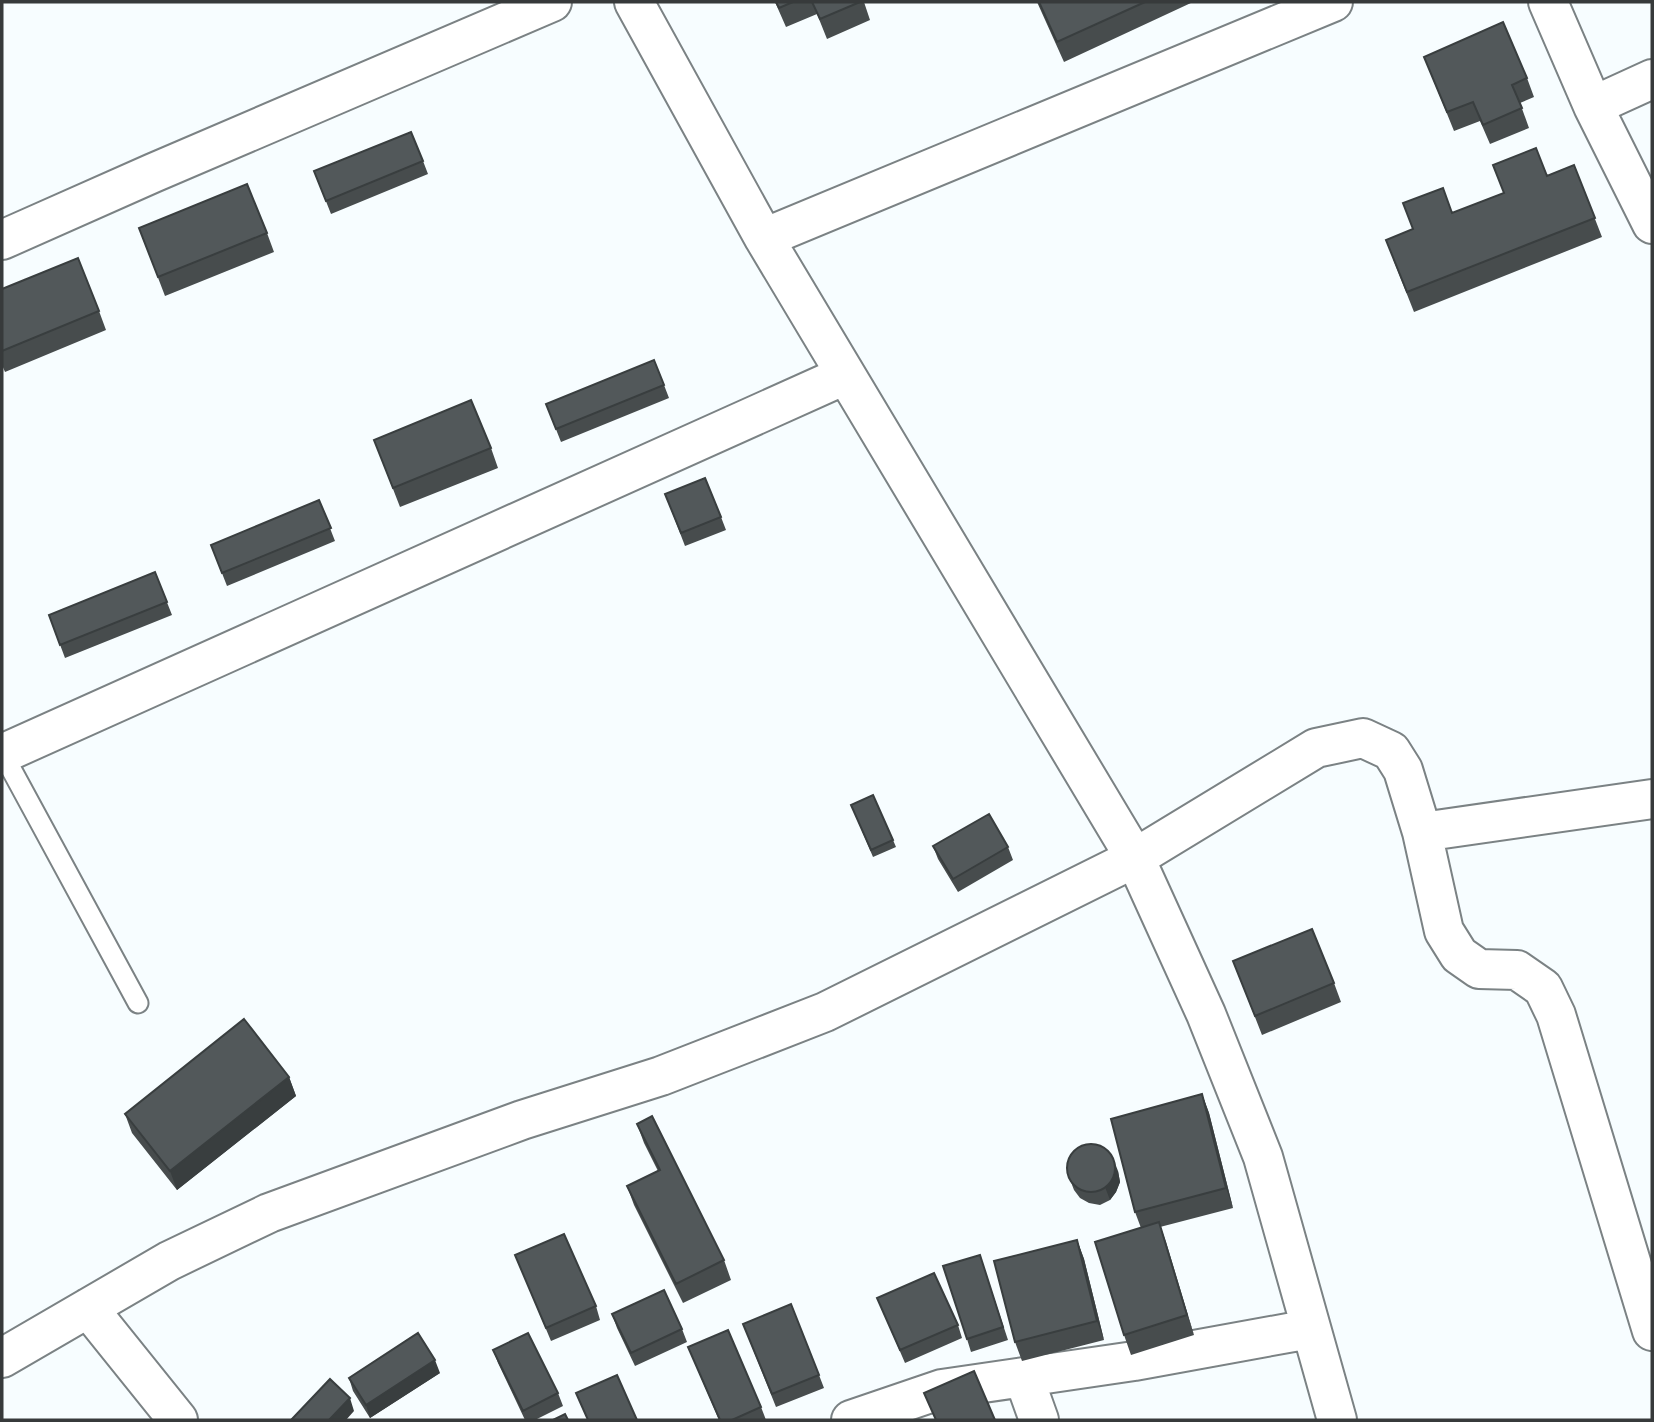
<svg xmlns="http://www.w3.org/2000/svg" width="1654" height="1422" font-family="'Nunito Sans',sans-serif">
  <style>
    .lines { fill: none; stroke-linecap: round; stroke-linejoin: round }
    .service-casing { stroke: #7b8284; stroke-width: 23 }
    .minor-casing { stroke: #7b8284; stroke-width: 42 }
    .service { stroke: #fff; stroke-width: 19 }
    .minor { stroke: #fff; stroke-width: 38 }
    .wall { fill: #474c4d }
    .shaded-wall { fill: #393e3f }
    .building { fill: #52585a; stroke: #393e3f; stroke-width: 2 }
  </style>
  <rect width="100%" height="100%" fill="#f7fdff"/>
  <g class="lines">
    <g class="service-casing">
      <path id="service" d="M3 754 138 1003"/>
    </g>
    <g class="minor-casing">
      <path id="minor" d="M634 2 764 238 1135 858 1206 1014 1263 1157 1337 1420
        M1548 2 1593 106 1652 224
        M1593 106 1652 79
        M764 238 1333 2
        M2 240 153 173 552 2
        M2 754 845 375
        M1422 832 1652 799
        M88 1308 178 1420
        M2 1358 169 1261 269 1213 522 1120 661 1076 825 1012 1135 858 1316 748 1363 738 1391 751 1403 770 1422 832 1444 931 1459 955 1479 969 1517 970 1543 988 1556 1015 1652 1331
        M1024 1378 1039 1420
        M851 1420 942 1389 1134 1361 1310 1329"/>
    </g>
    <use href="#service" class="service"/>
    <use href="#minor" class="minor"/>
  </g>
  <path class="wall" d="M775 2H864L870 20 827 39 817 14 786 27Z
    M1037 2H1193L1064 62Z
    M1424 57 1527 78 1534 97 1520 103 1529 128 1490 144 1480 121 1454 131Z
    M423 161 428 174 331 214 314 171Z
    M1574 165 1602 237 1414 312 1393 259 1413 229 1403 203 1452 213Z
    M139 228 267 233 274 252 165 296Z
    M2 289 99 311 106 330 5 372 2 365Z
    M664 385 669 398 561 442 546 404Z
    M374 440 491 448 498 468 400 507Z
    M319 500 335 541 227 586 211 545Z
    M670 507 721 517 726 530 685 546Z
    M155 572 172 615 65 658 49 615Z
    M854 812 893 840 896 847 873 857Z
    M933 846 1008 847 1013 860 958 892 938 859Z
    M1233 961 1334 983 1341 1002 1262 1035Z
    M289 1077 296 1096 177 1190 132 1133 125 1114Z
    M1202 1094 1209 1113 1233 1208 1160 1227 1194 1335 1131 1355 1124 1335 1141 1228 1135 1212Z
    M637 1124 724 1260 731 1280 683 1303 634 1205 627 1186 658 1171 644 1143Z
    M1118 1171 1120 1182 1116 1192 1110 1200 1100 1205 1089 1203 1080 1198 1074 1190 1069 1177Z
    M1077 1240 1084 1259 1104 1340 1022 1361 1015 1342Z
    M515 1255 596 1306 600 1320 551 1341Z
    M980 1255 1008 1340 971 1352 967 1339Z
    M877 1298 958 1325 962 1338 905 1363Z
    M612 1314 682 1329 687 1342 635 1366 617 1328Z
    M748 1337 819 1375 824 1388 776 1407Z
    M688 1347 761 1407 766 1420H719Z
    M493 1350 558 1393 563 1406 535 1420H525L498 1363Z
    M440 1373 370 1418 353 1391 349 1378Z"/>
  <path class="shaded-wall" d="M289 1077 296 1096 177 1190 170 1171Z
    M1202 1094 1209 1113 1233 1208 1226 1188Z
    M1113 1158 1118 1171 1120 1182 1116 1192 1110 1200 1105 1187Z
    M1159 1222 1166 1242 1194 1335 1187 1315Z
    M1077 1240 1084 1259 1104 1340 1097 1321Z
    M435 1360 440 1373 370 1418 366 1405Z
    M350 1398 354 1411 346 1420H329Z"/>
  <path class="building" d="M776 2H793L779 8Z
    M812 2H860L820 19Z
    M1039 2H1145L1057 42Z
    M1503 22 1527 78 1512 85 1522 108 1483 125 1473 102 1447 112 1424 57Z
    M411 132 423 161 326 201 314 171Z
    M1536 148 1547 176 1574 165 1595 218 1407 292 1386 240 1413 229 1403 203 1443 188 1452 213 1504 193 1493 165Z
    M247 184 267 233 158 277 139 228Z
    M78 258 99 311 2 351V289Z
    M654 360 664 385 556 429 546 404Z
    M471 400 491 448 393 488 374 440Z
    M705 478 721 517 681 533 665 494Z
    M319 500 331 528 222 573 211 545Z
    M155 572 167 602 60 645 49 615Z
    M873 795 893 840 871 850 851 805Z
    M989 814 1008 847 953 879 933 846Z
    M1312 929 1334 983 1255 1016 1233 961Z
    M244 1019 289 1077 170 1171 125 1114Z
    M1202 1094 1226 1188 1135 1212 1111 1119Z
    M652 1116 724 1260 676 1284 627 1186 660 1170 637 1124Z
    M1067 1168a24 24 0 1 1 48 0a24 24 0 1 1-48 0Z
    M1159 1222 1187 1315 1124 1335 1095 1242Z
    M564 1234 596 1306 546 1328 515 1255Z
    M1077 1240 1097 1321 1015 1342 994 1261Z
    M980 1255 1003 1327 967 1339 943 1266Z
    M934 1273 958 1325 900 1350 877 1298Z
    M664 1290 682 1329 631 1353 612 1314Z
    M791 1304 819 1375 772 1394 743 1324Z
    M728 1330 761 1407 732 1420H720L688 1347Z
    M418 1333 435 1360 366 1405 349 1378Z
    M528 1333 558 1393 523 1411 493 1350Z
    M974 1371 995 1420H936L924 1393Z
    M617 1375 637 1420H588L576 1393Z
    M330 1379 350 1398 329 1420H291Z
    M565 1414 568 1420H553Z"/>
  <rect width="1654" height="1422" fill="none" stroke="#373a3b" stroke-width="7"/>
</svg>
